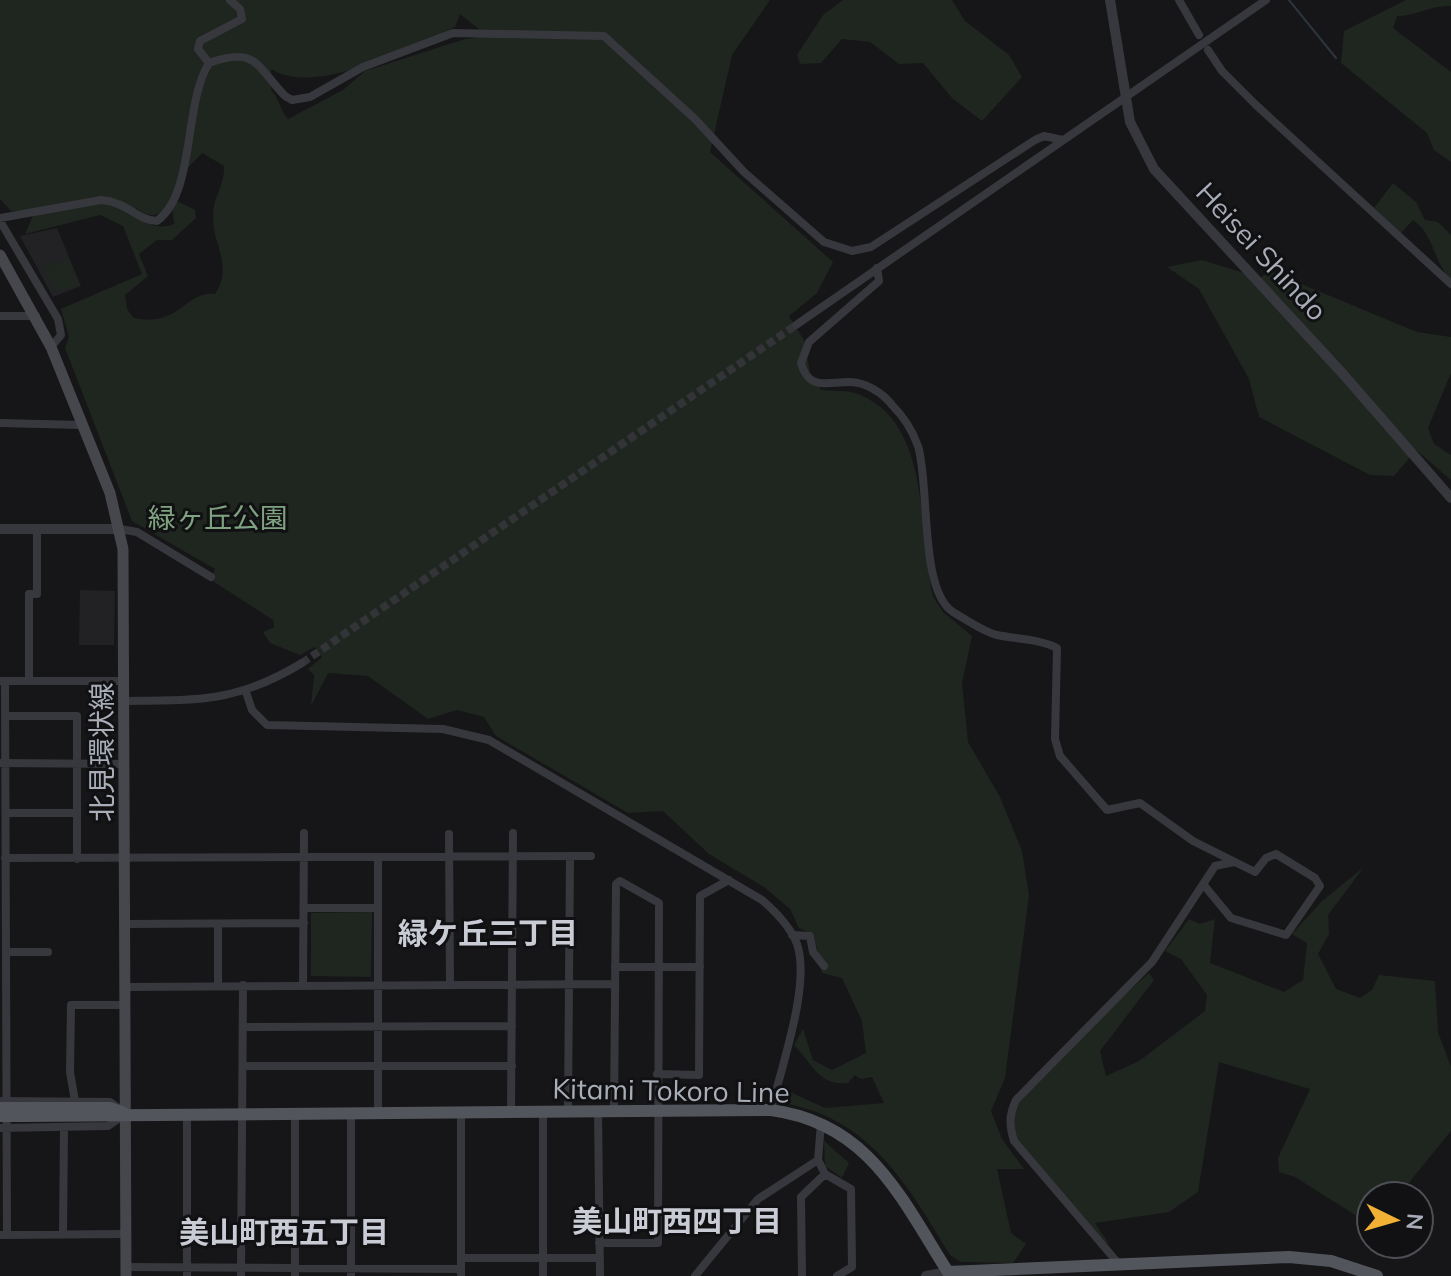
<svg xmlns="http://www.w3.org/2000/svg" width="1451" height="1276" font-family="Mulish,'Noto Sans JP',sans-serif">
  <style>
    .built { fill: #222225 }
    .green { fill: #1e261f; fill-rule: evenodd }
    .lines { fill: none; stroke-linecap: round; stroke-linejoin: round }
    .stream { stroke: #2c353c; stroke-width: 2 }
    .minor-tunnel { stroke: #333438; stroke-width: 8; stroke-dasharray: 8 4; stroke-linecap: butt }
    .minor { stroke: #37383d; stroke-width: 8 }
    .tertiary { stroke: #37383d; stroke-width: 10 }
    .secondary { stroke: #45474d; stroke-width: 11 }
    .primary { stroke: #53555c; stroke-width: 12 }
    .primary-bridge { stroke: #53555c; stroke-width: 12 }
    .labels { text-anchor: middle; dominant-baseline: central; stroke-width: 6; stroke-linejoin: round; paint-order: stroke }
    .street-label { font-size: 28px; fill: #a8adb8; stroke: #111113 }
    .park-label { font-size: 28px; fill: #7fa381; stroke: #111113 }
    .neighbourhood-label { font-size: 30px; font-weight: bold; fill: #c9ccd4; stroke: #111113 }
  </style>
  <rect width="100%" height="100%" fill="#161618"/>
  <path class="built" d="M57 228 81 286 53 297 20 236Z
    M80 590 115 591 114 645H79Z"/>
  <path class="green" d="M0 0H770L732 55 710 152 833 262 817 293 789 316 804 340 810 373 821 390C832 391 848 390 858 394 933 423 917 533 933 596L943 612 972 636 962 683 968 742 1000 797 1022 851 1029 895 1005 1078 991 1111 1002 1139 1024 1169H997L1011 1233 1026 1244 1013 1263 961 1262 950 1255C918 1203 886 1144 828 1117 814 1110 796 1106 781 1102L784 1089 825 1108 884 1103 872 1077 861 1079 855 1075 848 1083C818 1086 812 1063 794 1045L803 1029 813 1060 832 1070 866 1053 862 1021 842 978 822 973 814 935 799 928 790 909 764 887 709 854 663 811 628 813 496 736 484 717 457 710 428 719 368 676 328 673 311 706 314 675 308 669 322 657 315 647 300 655 270 643 263 632 274 627 273 620 211 580 215 569 132 521 65 348 69 337 61 309 142 274 123 226 100 215 25 234 35 211H11L0 199ZM460 14 480 30 482 37 465 39 365 71 343 90 288 119C279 109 280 99 271 90V69C315 97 411 48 455 27ZM202 153 224 166C225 185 213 197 213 215 212 245 234 266 215 294 184 291 180 328 134 318L127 309 125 295 148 276 139 254 157 240H172L196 218 195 210 177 201 178 178ZM172 207 174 224C160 230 144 224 133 214L136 208C150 219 157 216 172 207Z
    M843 0H952L965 21 1009 55 1022 77 982 121 952 98 923 63 899 64 870 42 842 39 821 63 800 64 797 55 823 15Z
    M1406 0H1451V6C1431 5 1416 16 1397 16L1393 28 1451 72V162L1434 150 1427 133 1341 63 1344 31Z
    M1393 183 1416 202 1425 220 1438 222 1451 235V280C1433 261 1434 234 1413 220L1401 233 1374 208Z
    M68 259 79 285 56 292 43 268Z
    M1202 260 1260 278 1270 271 1417 332 1451 337V373L1428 428 1434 444 1451 455V480L1416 450 1394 476 1370 475 1259 417 1249 379 1199 289 1167 267Z
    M1364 867 1328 915 1329 934 1318 954 1336 989 1360 998 1372 990 1379 975 1435 981 1438 1032 1451 1067V1131L1398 1196H1371V1225L1295 1177 1279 1172 1278 1158 1310 1089 1219 1062 1198 1192 1169 1212 1095 1223 1109 1244 1102 1242 1014 1137C1013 1132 1010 1124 1011 1119 1014 1090 1123 997 1149 973L1154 980 1100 1051 1106 1076 1139 1061 1205 1011 1207 995 1181 959 1165 951 1189 919 1200 924 1215 919 1210 963 1284 992 1303 980 1307 943 1292 934 1322 901Z
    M372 912 371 977 311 976V913Z
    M824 1141 849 1163 842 1178 825 1166Z"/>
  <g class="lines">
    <path class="stream" d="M1289 0 1336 58"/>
    <path class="minor-tunnel" d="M302 663 796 325"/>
    <path class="minor" d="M1179 0 1199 35
      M1208 50 1222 71 1256 105 1451 284
      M209 63 198 49 200 41 242 19 240 9 230 0
      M0 218 101 200C128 202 138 221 157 221 196 192 183 105 209 63 257 46 256 66 285 96L292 100 310 97 363 67 453 33 604 36 695 119 744 172 824 242 852 251 871 247 1035 140 1044 136 1063 140
      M0 221 58 319 61 335 51 347
      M877 268 879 281 809 342 801 363C809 391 826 382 850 382 865 382 883 393 892 405 903 416 913 432 918 446 930 485 919 590 953 612 965 619 984 632 997 635 1016 639 1039 639 1057 648L1055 739 1060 756 1107 810 1140 803 1193 841 1255 872 1266 858 1276 854 1315 878 1320 886 1286 935 1231 918 1203 884
      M0 316H36
      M796 325 1266 0
      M0 423 82 425
      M120 529 137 532 211 577
      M1 681H125
      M5 681 7 1235
      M29 681V594H37V529
      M246 692 252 710 267 725 443 729 489 740 762 900C776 912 790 926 797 944 811 984 781 1068 771 1110
      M124 701C198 700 236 703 302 663
      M6 716H77V859
      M0 763 124 764
      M6 813H77
      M449 834 450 985
      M5 858 591 856
      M304 908H378
      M125 924 304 923
      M218 924V986
      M792 935 810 936 813 952 824 966
      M6 952H48
      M615 967H700
      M303 985 304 833
      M126 987 615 984
      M244 1027 512 1026
      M244 1066H512
      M657 1074 699 1075 700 896 729 880
      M0 1101 110 1102 117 1107
      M75 1101 70 1072 71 1005H126
      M461 1112V1276
      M511 1112 513 833
      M568 1112 570 856
      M598 1112 600 1276
      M187 1113V1276
      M295 1113V1276
      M378 1113V859
      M0 1128 108 1126 121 1117
      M818 1160 825 1174 851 1189 852 1267 837 1276
      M0 1235 126 1234
      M63 1235 64 1127
      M599 1243H658L659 903 620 881 616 884 614 1112
      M461 1258H600
      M1118 1263 1014 1141C1009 1125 1009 1115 1016 1100L1152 962 1215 866 1234 862
      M126 1267 461 1269
      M241 1276 243 985
      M351 1276V1113
      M543 1276V1112
      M695 1276 758 1199 818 1160 821 1123
      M802 1276 801 1197 825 1174"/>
    <path class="tertiary" d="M1110 0 1130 122 1154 169 1343 374 1451 498
      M0 529H120
      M926 1276 948 1272"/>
    <path class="secondary" d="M0 255 51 347 110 493 123 549 126 1276"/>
    <path class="primary" d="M22 1108H110L124 1113
      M23 1116 771 1110C869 1123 901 1198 948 1272L1289 1257 1331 1261 1377 1276"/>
    <path class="primary-bridge" d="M0 1108H22
      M0 1116H23"/>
  </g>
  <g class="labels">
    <g class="street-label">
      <text transform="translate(1262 251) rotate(47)">Heisei Shindo</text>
      <text transform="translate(101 752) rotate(-90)">北見環状線</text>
      <text transform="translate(671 1090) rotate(1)">Kitami Tokoro Line</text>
    </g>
    <g class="park-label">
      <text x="218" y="517">緑ヶ丘公園</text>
    </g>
    <g class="neighbourhood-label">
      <text x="488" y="933">緑ケ丘三丁目</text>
      <text x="677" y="1221">美山町西四丁目</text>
      <text x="284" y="1232">美山町西五丁目</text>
    </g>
  </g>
  <g transform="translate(1395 1220) rotate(95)"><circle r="38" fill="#111113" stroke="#4d4f55" stroke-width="2"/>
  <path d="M0-6L14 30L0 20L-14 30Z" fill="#f2b134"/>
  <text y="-12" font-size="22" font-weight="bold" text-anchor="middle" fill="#a8adb8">N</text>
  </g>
</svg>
